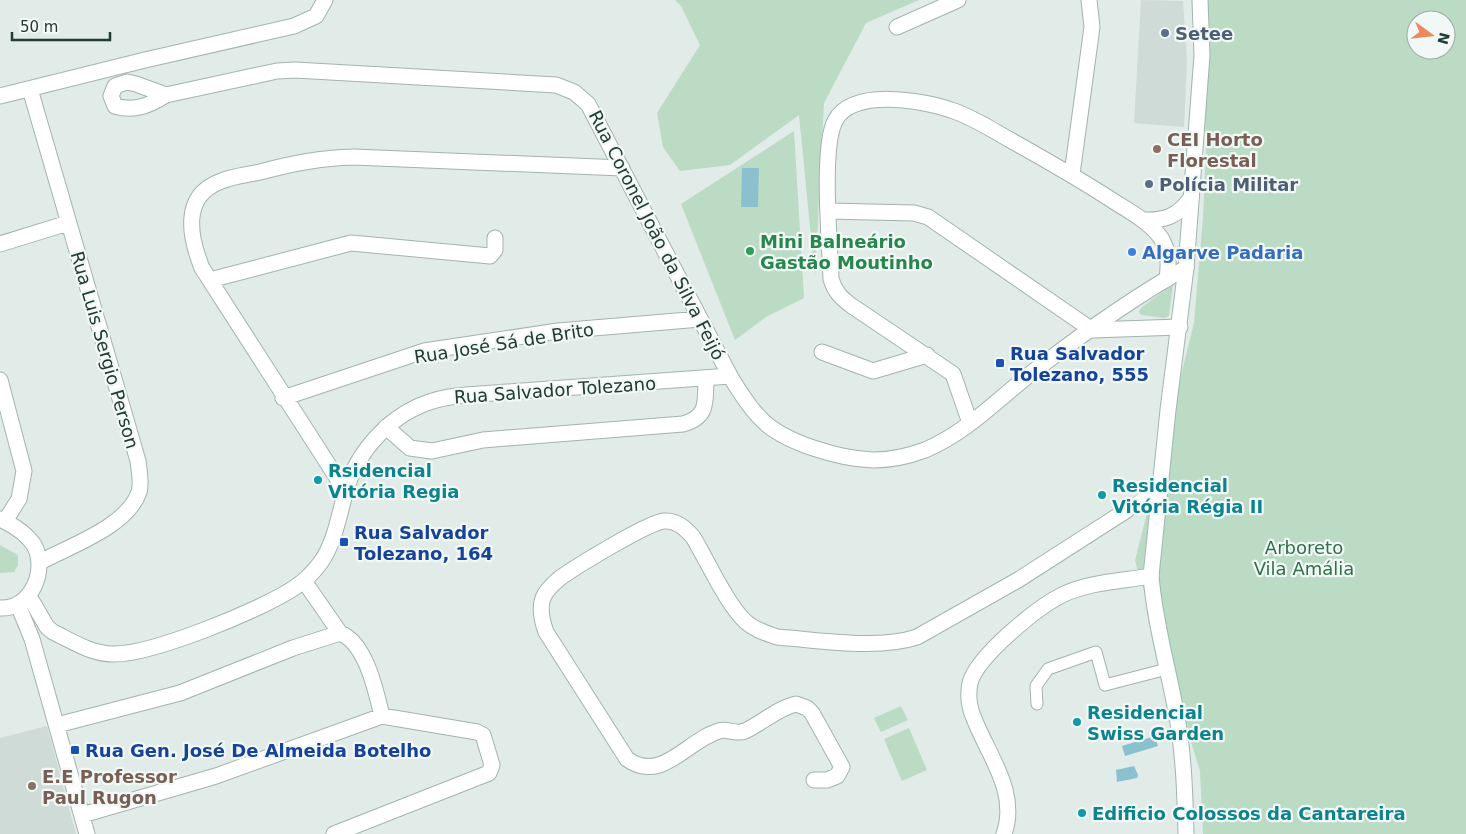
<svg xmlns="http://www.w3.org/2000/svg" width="1466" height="834" font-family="'DejaVu Sans',sans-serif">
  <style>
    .built { fill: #cfdbd6 }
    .green { fill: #bbdbc5; fill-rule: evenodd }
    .water { fill: #8bc1ce }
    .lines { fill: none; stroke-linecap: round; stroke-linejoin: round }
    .service-casing { stroke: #a4b3ae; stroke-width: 9 }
    .pedestrian-casing { stroke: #a4b3ae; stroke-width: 13 }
    .minor-casing { stroke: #a4b3ae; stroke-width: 17 }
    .tertiary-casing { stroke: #a4b3ae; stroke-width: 17 }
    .secondary-casing { stroke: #a0b6af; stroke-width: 17 }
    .service { stroke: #fff; stroke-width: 8 }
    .pedestrian { stroke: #fff; stroke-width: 11 }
    .minor { stroke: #fff; stroke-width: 15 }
    .tertiary { stroke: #fff; stroke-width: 15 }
    .secondary { stroke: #fff; stroke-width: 15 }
    .service-dot { fill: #5c6f8a; stroke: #f1f8f5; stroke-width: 2 }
    .education-dot { fill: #8d6e63; stroke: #f1f8f5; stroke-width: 2 }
    .leisure-dot { fill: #2e9e5b; stroke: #f1f8f5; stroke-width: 2 }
    .shop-dot { fill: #3f7fe0; stroke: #f1f8f5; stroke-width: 2 }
    .transit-dot { fill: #1a4fb4; stroke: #f1f8f5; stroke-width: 2 }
    .culture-dot { fill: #0f9aa8; stroke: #f1f8f5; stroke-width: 2 }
    .labels { text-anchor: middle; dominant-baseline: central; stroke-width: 4.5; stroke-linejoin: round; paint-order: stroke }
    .service-label { font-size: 18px; font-weight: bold; fill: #4e5e75; stroke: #f1f8f5; text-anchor: start }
    .education-label { font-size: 18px; font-weight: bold; fill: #785e54; stroke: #f1f8f5; text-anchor: start }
    .street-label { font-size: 18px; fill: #223b35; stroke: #f1f8f5 }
    .leisure-label { font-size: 18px; font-weight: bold; fill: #27864d; stroke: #f1f8f5; text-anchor: start }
    .shop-label { font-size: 18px; font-weight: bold; fill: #366cbe; stroke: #f1f8f5; text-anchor: start }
    .transit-label { font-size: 18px; font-weight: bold; fill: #164399; stroke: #f1f8f5; text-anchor: start }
    .culture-label { font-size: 18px; font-weight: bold; fill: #0d838f; stroke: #f1f8f5; text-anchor: start }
    .park-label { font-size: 18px; fill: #2e704a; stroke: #f1f8f5 }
  </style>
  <rect width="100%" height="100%" fill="#e1ebe7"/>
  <path class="built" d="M1141 0 1183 1 1187 62 1184 127 1134 123Z
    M47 726 76 834H0V738Z"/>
  <path class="green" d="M675 0H919L866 23 824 103 815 277 799 115 730 165 680 171 663 147 657 113 700 45 681 6Z
    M1201 0H1466V834H1203L1200 771 1135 561 1194 323 1203 218 1206 150ZM1416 20H1446V50H1416Z
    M794 131 804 298 766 317 735 340 681 204Z
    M1173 284 1169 316 1164 318 1141 315 1139 312 1142 307Z
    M0 545 18 555V565L14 572 0 573Z
    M901 706 908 720 881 732 874 718Z
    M909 728 927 770 902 781 884 739Z"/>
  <path class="water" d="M742 168H759L758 207H741Z
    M1155 736 1158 746 1125 756 1122 746Z
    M1134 766 1138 775 1137 778 1117 782 1116 770Z"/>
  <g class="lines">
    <g class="service-casing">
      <path id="service" d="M1159 494 1127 510 1160 479"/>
    </g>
    <g class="pedestrian-casing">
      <path id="pedestrian" d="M1037 704 1036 686 1048 669 1096 652 1105 685 1167 669"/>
    </g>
    <g class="minor-casing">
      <path id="minor" d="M897 27 958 0
        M30 89 138 461C139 471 142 482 139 492 128 526 70 546 40 562
        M166 95 136 84 127 82 115 86 111 96 115 106C135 112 150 105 166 95L277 71 295 70 556 85 574 92 588 104 730 376
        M0 96 145 60 294 26 316 16 325 0
        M1072 174 1092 27 1089 0
        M828 211 914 213 928 217 1092 330
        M1143 220C1165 221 1178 216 1191 198
        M0 244 68 223
        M210 280 351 243 490 256 495 250V238
        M822 352 873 371 927 355
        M0 380 24 471 19 499 5 521
        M283 398 424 351 558 331 700 319
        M970 423 953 374 852 306C841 298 835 292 831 279 830 245 821 148 835 121 852 88 922 100 951 110 973 117 992 130 1012 141 1044 159 1076 177 1107 197 1125 209 1148 220 1161 238 1169 251 1169 264 1167 279
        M386 427 410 448 432 451 483 440 683 424C709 417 705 401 706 378
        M346 492 202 268C190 238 181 197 219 182 232 176 247 175 260 172 294 163 320 158 354 157L622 168
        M18 605 32 639 87 834
        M340 633C366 643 376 691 382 716
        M57 725 180 693 293 648 340 633 304 581
        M814 780H827L837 776 842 767 812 713 807 708 796 704C778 708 762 723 745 731 735 735 727 728 719 731 687 740 662 784 627 759L546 632C542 621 539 609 543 598 546 590 554 583 560 578 577 566 647 523 664 521 677 520 686 529 693 537 707 560 727 605 746 622 755 630 766 633 777 637 819 640 878 650 917 637L1018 580 1127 510
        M82 815 216 776 382 716 477 732 483 735 492 765 489 773 334 834
        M1004 834C1019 791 987 754 973 716 969 706 968 693 970 683 977 656 1038 607 1062 595 1088 582 1123 581 1151 576"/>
    </g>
    <g class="tertiary-casing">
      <path id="tertiary" d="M1092 330 1180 327
        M0 519C13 525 26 533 34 545 48 570 31 610 0 608
        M29 596 47 627 53 632C72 641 91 654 113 654 151 655 261 610 294 588 305 581 313 573 321 562 334 544 339 516 345 494 356 451 392 412 436 400 446 397 456 396 466 395L730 376C739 391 749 407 761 419 784 443 841 459 873 460 891 460 909 456 925 450 968 432 1002 395 1038 368 1085 332 1135 296 1186 268"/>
    </g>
    <g class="secondary-casing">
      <path id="secondary" d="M1186 834C1185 797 1184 760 1178 723 1170 674 1155 626 1151 576L1168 410 1186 268 1202 55 1200 0"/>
    </g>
    <use href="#service" class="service"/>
    <use href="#pedestrian" class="pedestrian"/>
    <use href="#minor" class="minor"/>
    <use href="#tertiary" class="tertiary"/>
    <use href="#secondary" class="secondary"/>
  </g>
  <g class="service-dot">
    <circle cx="1165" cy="33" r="5"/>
    <circle cx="1149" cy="184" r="5"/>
  </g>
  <g class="education-dot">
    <circle cx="1157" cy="149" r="5"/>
    <circle cx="32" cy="786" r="5"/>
  </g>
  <circle class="leisure-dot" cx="750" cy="251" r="5"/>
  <circle class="shop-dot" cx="1132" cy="252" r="5"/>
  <g class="transit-dot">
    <rect x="995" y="358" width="10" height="10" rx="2.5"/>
    <rect x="339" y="537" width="10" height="10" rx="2.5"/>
    <rect x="70" y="745" width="10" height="10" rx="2.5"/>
  </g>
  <g class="culture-dot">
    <circle cx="318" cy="480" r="5"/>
    <circle cx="1102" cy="495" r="5"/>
    <circle cx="1077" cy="722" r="5"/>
    <circle cx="1082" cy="813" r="5"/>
  </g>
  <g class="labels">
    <g class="service-label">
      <text x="1175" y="33">Setee</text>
      <text x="1159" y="184">Polícia Militar</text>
    </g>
    <g class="education-label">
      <text x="1167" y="139">CEI Horto<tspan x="1167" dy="21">Florestal</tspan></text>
      <text x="42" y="776">E.E Professor<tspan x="42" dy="21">Paul Rugon</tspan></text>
    </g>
    <g class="street-label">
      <text transform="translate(657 235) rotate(63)">Rua Coronel João da Silva Feijó</text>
      <text transform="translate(504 343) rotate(-9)">Rua José Sá de Brito</text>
      <text transform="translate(105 350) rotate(74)">Rua Luis Sergio Person</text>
      <text transform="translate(555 390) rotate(-4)">Rua Salvador Tolezano</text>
    </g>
    <g class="leisure-label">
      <text x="760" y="241">Mini Balneário<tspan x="760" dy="21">Gastão Moutinho</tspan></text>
    </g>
    <g class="shop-label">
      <text x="1142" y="252">Algarve Padaria</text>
    </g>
    <g class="transit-label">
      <text x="1010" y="353">Rua Salvador<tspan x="1010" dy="21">Tolezano, 555</tspan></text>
      <text x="354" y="532">Rua Salvador<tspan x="354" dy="21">Tolezano, 164</tspan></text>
      <text x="85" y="750">Rua Gen. José De Almeida Botelho</text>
    </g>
    <g class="culture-label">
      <text x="328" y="470">Rsidencial<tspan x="328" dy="21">Vitória Regia</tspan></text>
      <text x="1112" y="485">Residencial<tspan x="1112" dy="21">Vitória Régia II</tspan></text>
      <text x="1087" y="712">Residencial<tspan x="1087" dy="21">Swiss Garden</tspan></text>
      <text x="1092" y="813">Edificio Colossos da Cantareira</text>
    </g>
    <g class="park-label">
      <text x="1304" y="547">Arboreto<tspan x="1304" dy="21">Vila Amália</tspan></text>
    </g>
  </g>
  <g transform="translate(1431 35) rotate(105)"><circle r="24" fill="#f1f8f5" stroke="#9eaca8"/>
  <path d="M0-4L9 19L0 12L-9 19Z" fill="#ec875e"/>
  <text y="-8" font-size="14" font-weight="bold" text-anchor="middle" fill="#223b35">N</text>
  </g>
  <path d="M12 32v8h98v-8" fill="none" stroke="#223b35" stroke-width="2.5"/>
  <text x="20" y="32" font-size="15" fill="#223b35" stroke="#f1f8f5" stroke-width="4" paint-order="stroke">50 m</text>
</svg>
